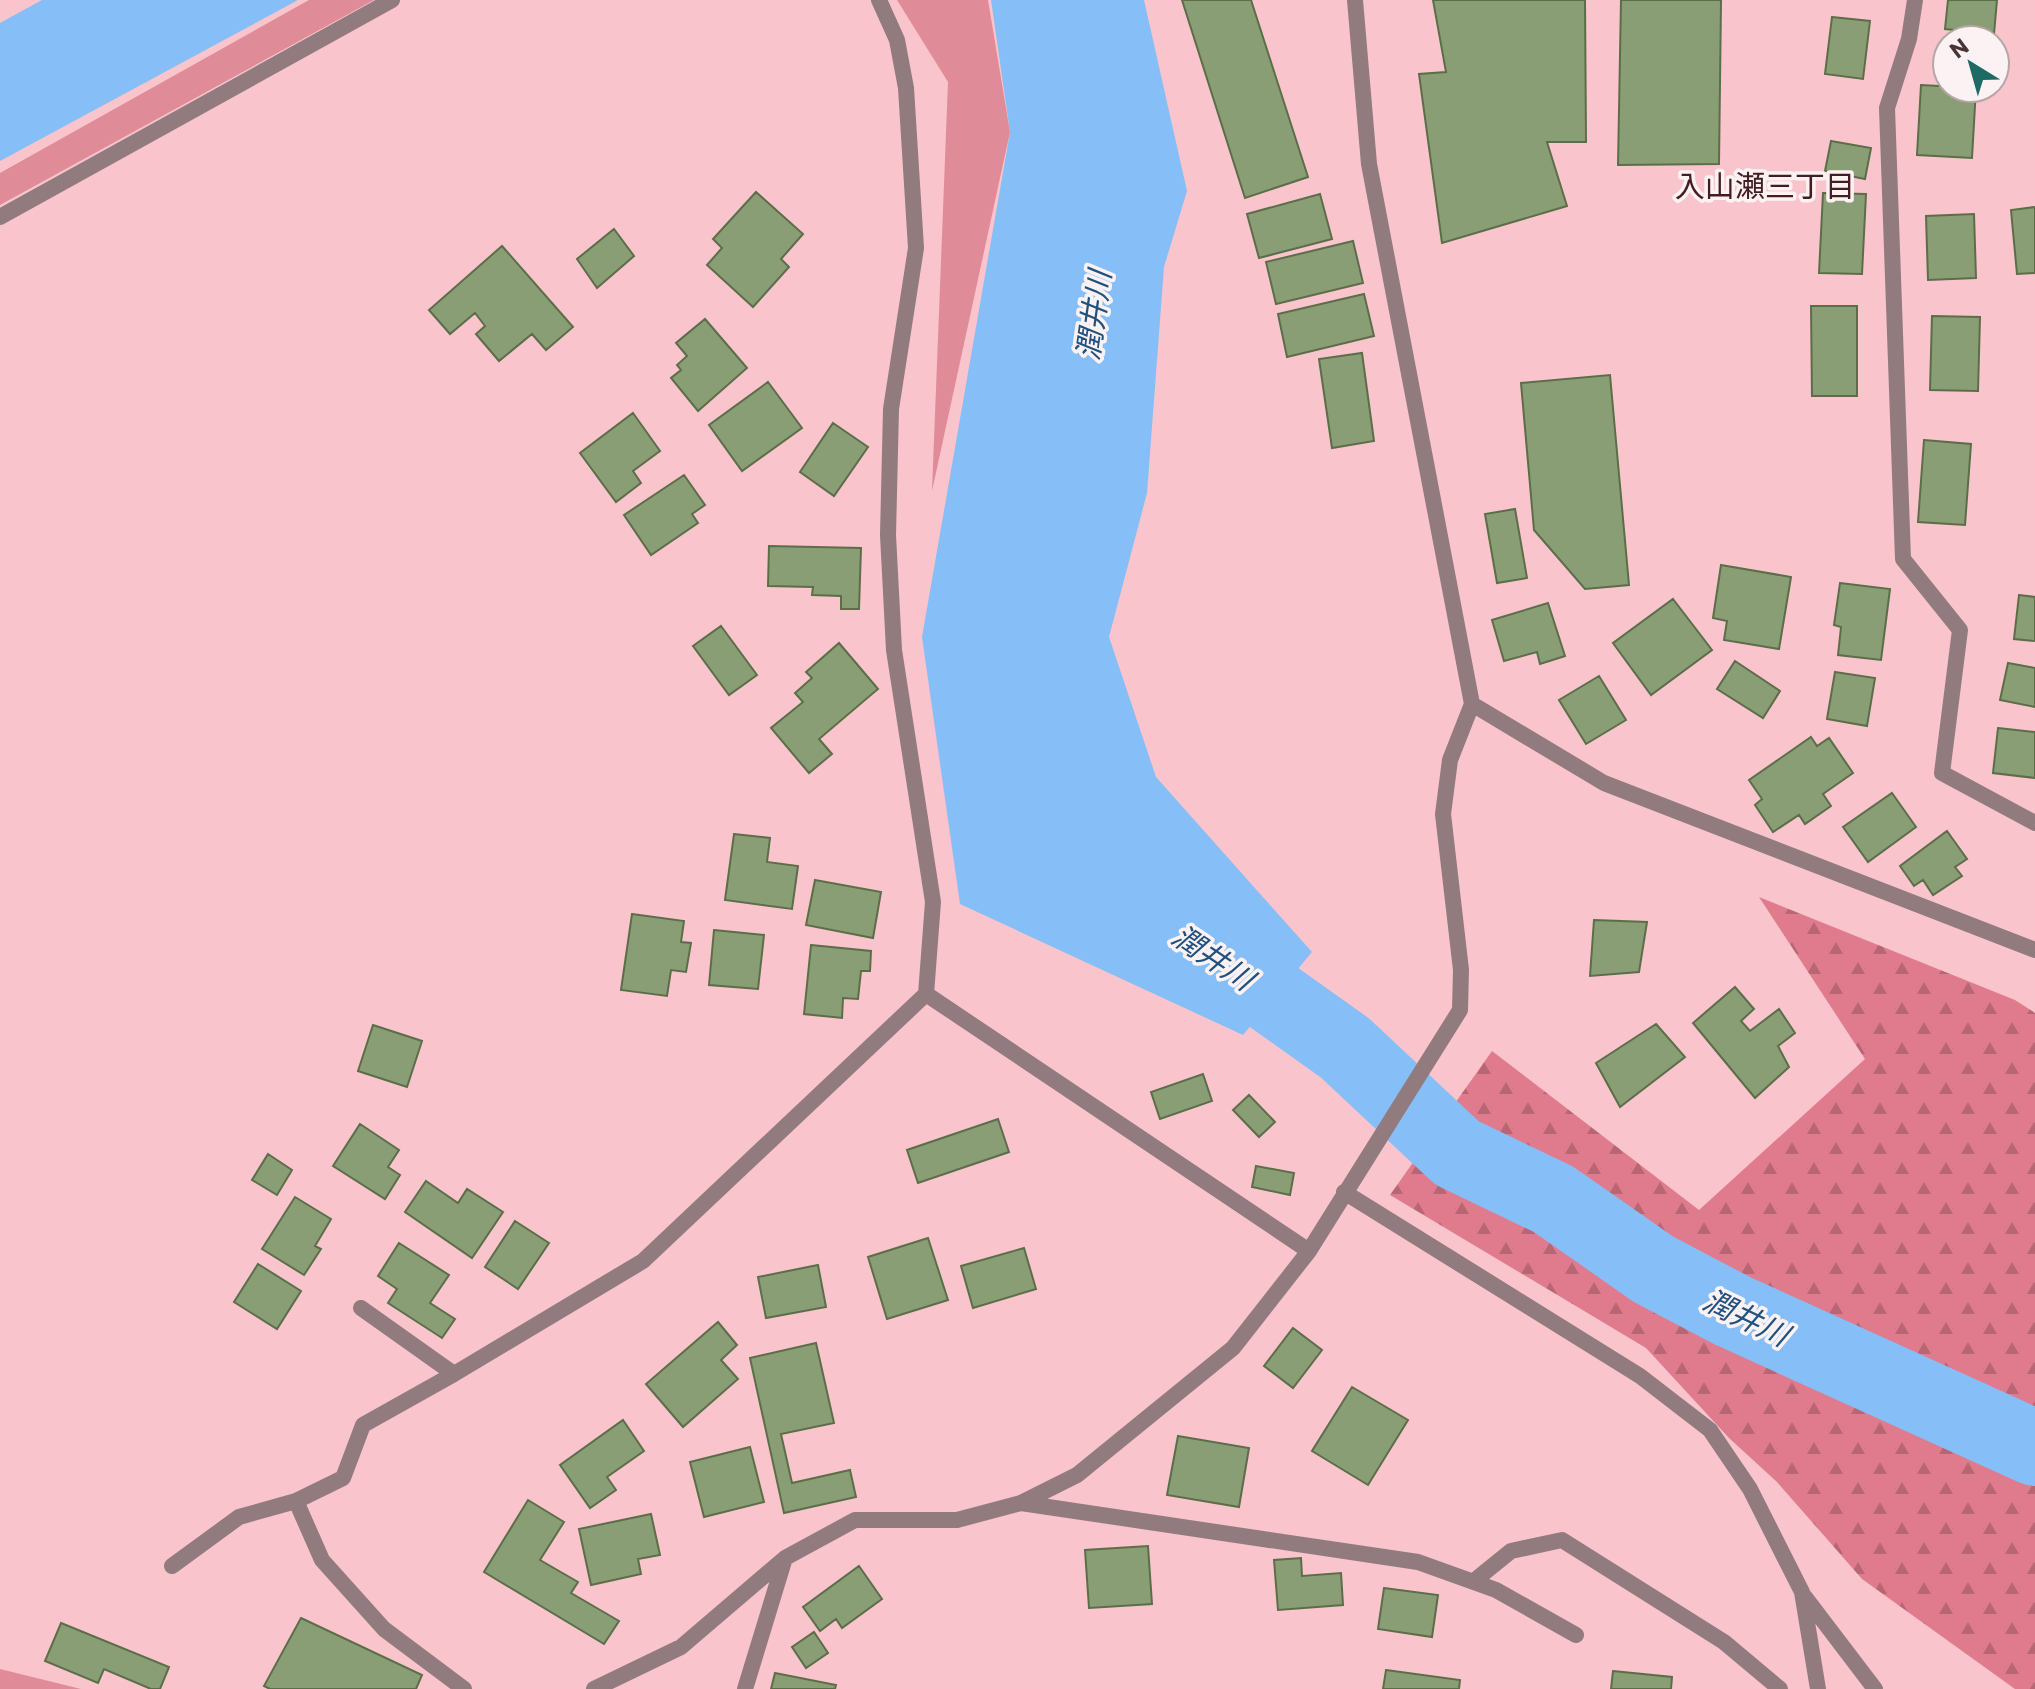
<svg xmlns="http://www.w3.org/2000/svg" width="2035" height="1689" font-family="Commissioner,'Noto Sans JP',sans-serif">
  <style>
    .grass { fill: #e08b98 }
    .forest { fill: url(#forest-firs) }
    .water { fill: #86bef7 }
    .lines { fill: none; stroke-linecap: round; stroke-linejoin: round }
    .river { stroke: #86bef7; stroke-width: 76 }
    .building { fill: #8a9e76; stroke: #5c6e49; stroke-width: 2 }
    .service { stroke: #917b7e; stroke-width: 16 }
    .minor { stroke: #917b7e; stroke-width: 16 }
    .labels { text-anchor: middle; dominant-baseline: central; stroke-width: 7; stroke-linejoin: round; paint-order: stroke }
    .neighbourhood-label { font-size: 30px; fill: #441c24; stroke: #fdf2f3 }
    .water-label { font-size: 30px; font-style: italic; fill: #205280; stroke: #fdf2f3 }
  </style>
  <defs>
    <pattern id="forest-firs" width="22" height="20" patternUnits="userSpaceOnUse" patternTransform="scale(2)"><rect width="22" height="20" fill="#e07b8d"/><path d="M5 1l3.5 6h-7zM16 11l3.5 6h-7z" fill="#b86574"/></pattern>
  </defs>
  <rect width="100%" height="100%" fill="#f9c4cb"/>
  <path class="grass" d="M309 0H374L0 205V173Z
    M897 0H988L1010 132 932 491 948 82Z
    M0 1669 81 1689H0Z"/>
  <path class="forest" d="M1759 897 2015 1000 2035 1013V1689H2015L1862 1579 1777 1482 1729 1438 1646 1348 1390 1195 1492 1051 1699 1210 1865 1059Z"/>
  <path class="water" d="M42 0H298L0 161V23Z
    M991 0H1144L1187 191 1164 267 1147 493 1109 637 1156 777 1312 952 1243 1035 960 904 922 637 1010 132Z"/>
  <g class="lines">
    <path class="river" d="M1186 942 1258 986 1345 1048 1457 1153 1553 1199 1653 1269 1733 1311 2035 1448"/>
  </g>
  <path class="building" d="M1182 0H1251L1308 177 1245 198Z
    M1433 0H1585L1586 142H1547L1567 206 1442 243 1419 74 1446 72Z
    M1621 0H1721L1719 164 1618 165Z
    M1948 0H1997L1994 34 1945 29Z
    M1832 17 1870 21 1863 79 1825 74Z
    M1921 85 1976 88 1972 158 1917 155Z
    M1831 141 1871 148 1865 179 1825 171Z
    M756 192 803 234 781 259 789 267 753 307 707 265 722 248 713 239Z
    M1823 193 1866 194 1862 274 1819 273Z
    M1320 194 1332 239 1259 258 1247 214Z
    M2035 207V273L2017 274 2011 210Z
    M1974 214 1976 278 1928 280 1926 216Z
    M614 229 634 256 597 288 577 259Z
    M1353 241 1363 283 1276 304 1266 262Z
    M502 246 573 327 546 350 532 334 499 361 476 334 485 326 475 313 450 334 429 310Z
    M1364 294 1374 336 1287 357 1278 314Z
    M1811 306H1857V396H1812Z
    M1932 316 1980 317 1978 391 1930 390Z
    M705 319 747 368 698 411 671 378 681 370 677 365 687 356 676 343Z
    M1362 353 1374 441 1332 448 1319 359Z
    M1610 375 1629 585 1585 589 1534 530 1521 383Z
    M768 382 802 428 742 471 709 425Z
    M633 413 660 451 633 471 641 483 616 502 580 453Z
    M833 423 868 447 834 496 800 472Z
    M1924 440 1971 444 1965 525 1918 522Z
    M684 475 705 505 692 514 698 523 651 555 624 515Z
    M1515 509 1527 578 1497 583 1485 514Z
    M769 546 861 548 859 609H841V596L812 595 813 587 768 586Z
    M1721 565 1791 577 1779 649 1724 640 1727 621 1713 618Z
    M1840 583 1890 589 1881 660 1838 655 1841 627 1834 625Z
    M2019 595 2035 597V641L2014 639Z
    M1673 599 1712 650 1651 695 1613 643Z
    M1548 603 1565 656 1540 664 1537 652 1504 661 1492 620Z
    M721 626 757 675 729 695 693 646Z
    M839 643 878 689 819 739 832 754 809 773 771 728 803 702 795 693 812 678 806 672Z
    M1735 661 1780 691 1763 718 1717 689Z
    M2008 663 2035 668V707L2000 700Z
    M1835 672 1875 678 1867 726 1827 719Z
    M1599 676 1626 720 1586 744 1559 700Z
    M1998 728 2035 732V778L1993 773Z
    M1811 737 1817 746 1829 738 1853 773 1823 794 1831 806 1805 824 1799 815 1773 832 1755 805 1762 799 1749 780Z
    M1892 793 1916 827 1868 862 1843 827Z
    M1947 831 1967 859 1955 867 1962 876 1933 895 1923 880 1914 886 1900 866Z
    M734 834 770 838 767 862 798 866 792 909 725 900Z
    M815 880 881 892 873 938 806 925Z
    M632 914 684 921 681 942 691 943 686 972 671 970 667 996 621 990Z
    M1594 920 1647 922 1639 972 1590 976Z
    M714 930 764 935 758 989 709 985Z
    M811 945 871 951 870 971H861L858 999 843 998 842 1018 804 1014Z
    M1735 987 1754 1009 1741 1021 1750 1031 1779 1009 1795 1033 1778 1046 1789 1067 1755 1098 1693 1023Z
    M1656 1024 1685 1057 1620 1107 1596 1063Z
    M373 1025 422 1041 407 1087 358 1071Z
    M1203 1074 1212 1101 1160 1119 1151 1092Z
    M1249 1095 1275 1122 1259 1137 1233 1110Z
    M998 1119 1009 1152 918 1183 907 1150Z
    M360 1124 399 1150 388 1167 400 1175 385 1199 333 1166Z
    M268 1154 292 1170 277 1195 252 1180Z
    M1256 1166 1294 1173 1290 1195 1252 1187Z
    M426 1181 458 1203 467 1189 503 1212 472 1258 405 1212Z
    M295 1197 331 1219 315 1246 321 1249 304 1275 262 1249Z
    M515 1221 549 1243 518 1289 485 1267Z
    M928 1238 948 1300 887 1319 868 1257Z
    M399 1243 449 1275 430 1303 455 1319 442 1338 388 1303 397 1289 378 1276Z
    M1024 1248 1036 1289 973 1308 961 1266Z
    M258 1264 301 1291 277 1329 234 1302Z
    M818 1265 826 1307 766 1318 758 1277Z
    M718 1322 737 1345 721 1360 738 1379 683 1427 646 1384Z
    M1293 1328 1322 1350 1293 1388 1264 1366Z
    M816 1343 834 1423 781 1434 792 1483 850 1470 856 1497 784 1513 750 1358Z
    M1352 1387 1408 1420 1368 1485 1312 1451Z
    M623 1420 644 1451 607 1477 616 1490 590 1508 560 1465Z
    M1178 1436 1249 1448 1239 1507 1167 1495Z
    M750 1447 764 1502 704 1517 690 1462Z
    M528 1500 564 1522 540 1560 578 1582 571 1593 619 1621 604 1644 484 1572Z
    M651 1514 660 1555 638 1559 641 1574 591 1585 579 1529Z
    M1148 1546 1152 1604 1089 1608 1085 1550Z
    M1301 1558 1302 1576 1341 1573 1343 1605 1278 1610 1274 1560Z
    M859 1566 882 1599 842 1628 836 1619 820 1631 803 1607Z
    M1384 1588 1438 1595 1432 1637 1378 1629Z
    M301 1618 422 1675 416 1689H270L264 1686Z
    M61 1623 169 1667 160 1689H151L104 1669 98 1683 45 1661Z
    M814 1632 828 1653 806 1668 792 1647Z
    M1386 1670 1460 1680 1459 1689H1383Z
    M1613 1671 1672 1677 1671 1689H1611Z
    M775 1673 836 1685 835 1689H771Z"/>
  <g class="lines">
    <path class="service" d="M1021 1503 1418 1562 1496 1590 1576 1635
      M1474 1581 1511 1551 1562 1540 1724 1642 1780 1689"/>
    <path class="minor" d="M879 0 897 40 906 88 916 248 891 409 888 535 894 650 933 902 926 994
      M1915 0 1909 39 1887 108 1903 559 1960 630 1942 773 2035 823
      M0 217 392 0
      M1472 704 1604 783 2035 950
      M1344 1192 1640 1376 1710 1430 1750 1489 1802 1592 1818 1689
      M361 1308 454 1374 643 1261 926 994 1309 1251
      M296 1501 322 1560 384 1629 464 1689
      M172 1566 239 1517 296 1501 343 1478 363 1425 454 1374
      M1805 1597 1875 1689
      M594 1689 681 1647 784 1559
      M745 1689 785 1558 855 1520H957L1021 1503 1077 1475 1233 1348 1309 1251 1460 1010 1461 970 1443 814 1450 760 1472 704 1369 164 1355 0"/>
  </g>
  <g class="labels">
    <g class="neighbourhood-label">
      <text x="1765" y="184">入山瀬三丁目</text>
    </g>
    <g class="water-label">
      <text transform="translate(1092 315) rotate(-82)">潤井川</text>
      <text transform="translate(1214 956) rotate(34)">潤井川</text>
      <text transform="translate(1747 1316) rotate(26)">潤井川</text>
    </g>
  </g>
  <g transform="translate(1971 64) rotate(323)"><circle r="38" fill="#fdf2f3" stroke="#b5a6a7" stroke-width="2"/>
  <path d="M0-6L14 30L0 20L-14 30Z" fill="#1e6a65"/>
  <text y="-12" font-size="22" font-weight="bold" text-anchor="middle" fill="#483336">N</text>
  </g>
</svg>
